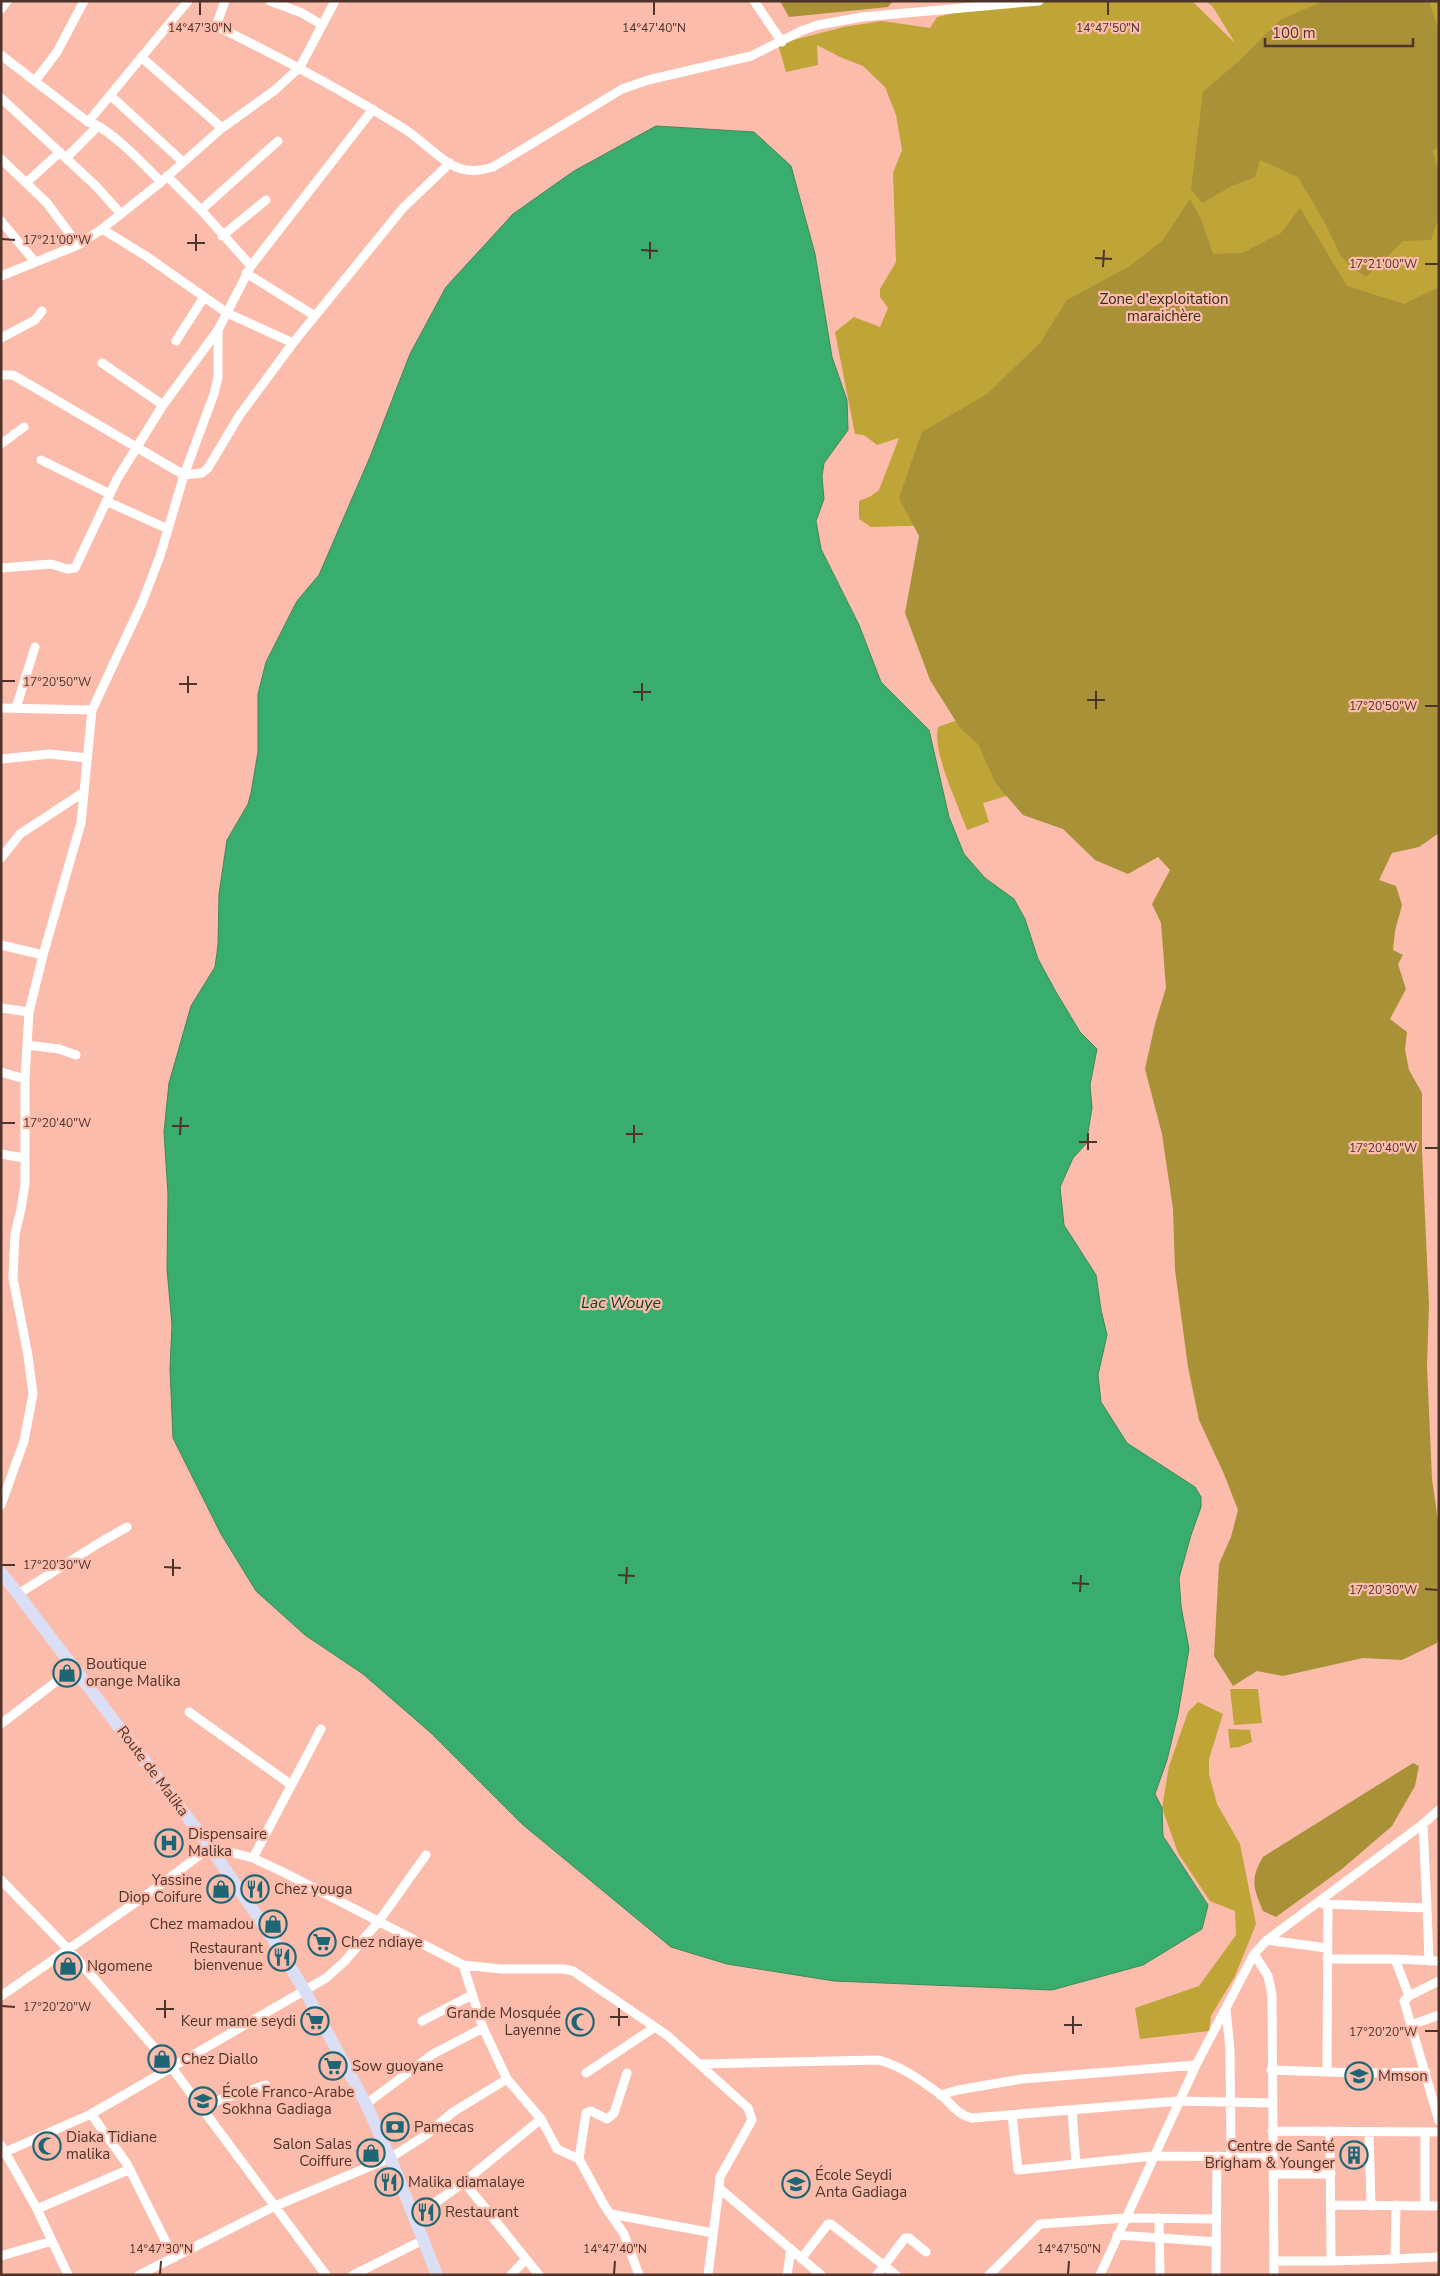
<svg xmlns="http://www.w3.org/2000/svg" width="1440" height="2276" font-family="'Nunito Sans',sans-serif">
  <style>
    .green { fill: #bfa438 }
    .forest { fill: #a89136 }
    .water { fill: #39ad6d; stroke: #3f885a }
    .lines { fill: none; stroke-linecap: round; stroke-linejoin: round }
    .minor { stroke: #fff; stroke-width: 9 }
    .secondary { stroke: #dadff6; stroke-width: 12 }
    .ticks { fill: none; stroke: #4c332c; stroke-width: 2 }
    .labels { text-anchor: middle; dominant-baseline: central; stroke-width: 4.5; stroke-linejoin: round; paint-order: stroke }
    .park-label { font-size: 15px; fill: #342f1a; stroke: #fcbcab }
    .poi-label { font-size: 15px; fill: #4c332c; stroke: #fcbcab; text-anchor: start }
    .street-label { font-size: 15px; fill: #4c332c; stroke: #fcbcab }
    .water-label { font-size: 16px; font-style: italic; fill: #0e3d23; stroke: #fcbcab }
    .ticks-label { font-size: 12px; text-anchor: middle; fill: #4c332c; stroke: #fcbcab; stroke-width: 4.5; stroke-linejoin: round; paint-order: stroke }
  </style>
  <rect width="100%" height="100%" fill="#fcbcab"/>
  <path class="green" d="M1036 1H1192L1235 43 1213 7 1206 1H1439V465L1013 794 983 803 989 822 967 830C958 804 932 752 938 727L990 708 938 525 871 527 859 519V501L871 496 879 490 899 438 877 445 864 435 855 434 835 332 854 317 880 327 888 308 880 297V289L896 262 893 173 902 150 896 115 885 87 863 66 840 57 817 45 818 65 786 72 778 44 844 27 882 21 930 28 937 17 984 7Z
    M1230 1689H1258L1262 1723 1234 1725Z
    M1198 1702 1223 1714 1209 1759V1774L1217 1804 1240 1844 1256 1924 1235 1976 1211 2016 1209 2031 1140 2039 1135 2008 1199 1986 1236 1935 1235 1911 1210 1901 1178 1853 1162 1808 1169 1766 1188 1712Z
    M1228 1729 1250 1730 1252 1742 1239 1747 1230 1748Z"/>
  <path class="forest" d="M780 1H893L888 7 789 17Z
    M1320 1H1429L1439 31V146L1433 151 1439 173V217L1431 240 1403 241 1366 277 1353 268 1341 256 1325 223 1298 177 1260 160 1255 177 1232 186 1202 203 1191 189 1203 92 1241 59 1280 20 1317 4Z
    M1190 199 1201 219 1213 254 1242 253 1281 233 1300 208 1347 286 1404 304 1439 287V833L1419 847 1392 853 1379 880 1396 886 1402 905 1395 931 1393 950 1403 955 1398 964 1406 989 1390 1019 1407 1032 1405 1050 1409 1070 1422 1093V1151L1429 1304 1427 1366 1432 1479 1439 1527V1636L1437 1643 1402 1660 1363 1658 1283 1676 1257 1671 1233 1686 1214 1656 1219 1564 1231 1537 1238 1510 1224 1474 1199 1420 1188 1367 1175 1270 1173 1209 1162 1134 1145 1069 1155 1024 1166 988 1161 923 1152 904 1170 870 1158 857 1128 874 1095 860 1063 829 1023 815 996 784 978 744 960 728 930 680 905 613 919 536 899 498 922 432 987 394 1040 343 1067 300 1130 266 1163 240Z
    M1413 1763 1419 1766 1415 1786 1392 1826 1342 1869 1276 1917 1263 1911C1253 1887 1250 1879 1263 1857Z"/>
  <path class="water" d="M656 126 754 132 791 166 815 254 832 357 847 400 848 430 824 463 822 476 824 499 816 521 821 549 859 625 881 682 929 730 949 817 964 854 985 878 1014 899 1025 919 1038 959 1056 992 1080 1032 1097 1049 1090 1085 1092 1108 1086 1144 1073 1158 1060 1187 1064 1225 1096 1275 1101 1310 1107 1335 1098 1375 1101 1402 1127 1443 1195 1487 1201 1497V1507L1191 1535 1179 1578 1181 1606 1189 1649 1178 1714 1167 1760 1155 1794 1162 1808 1163 1836 1208 1905 1202 1929 1143 1965 1052 1990 834 1981 727 1964 671 1947 522 1824 431 1733 363 1674 305 1635 256 1591 221 1534 173 1438 170 1369 172 1325 167 1269 168 1194 164 1132 169 1083 191 1006 215 967 218 945 219 894 227 840 248 804 251 793 258 752V694L266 662 297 601 319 575 370 457 410 354 446 287 513 214 574 171Z"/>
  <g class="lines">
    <path class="minor" d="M225 1 217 23 218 27C282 58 343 91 403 128 421 139 443 164 462 169 472 172 483 170 493 167L622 89 648 80 751 56 801 31 818 25 862 17 1039 1
      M270 1 302 13 322 25
      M754 1 782 42
      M1 9 7 1
      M1 55 88 122C109 127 145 166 161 182
      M141 57 222 128
      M35 81 57 52 84 1
      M111 96 183 162
      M1 98 96 186 121 214
      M88 122 188 1
      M66 158 98 126
      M1 159 47 203 78 245
      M167 176 201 210 251 266
      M26 183 60 152
      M201 210 278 141
      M1 221 35 262
      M102 229 146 256 227 313 293 343
      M222 236 266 200
      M246 273 315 316
      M1 276 78 245 102 229 161 182 222 128 275 90 300 67 335 1
      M1 338 35 320 42 311
      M176 341 204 297
      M102 363 163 405
      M1 375H13L184 475 202 473 208 468 239 416 293 343 403 208 450 163
      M1 444 24 427
      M41 460 110 494
      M106 501 168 529
      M1 568 51 564 67 569 75 568 117 479 163 405 218 330
      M1 708 92 710
      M16 708 35 647
      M1 759 50 754 87 758
      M1 858 20 834 84 792
      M1 945 43 955
      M1 1008 29 1012
      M27 1045 59 1049 76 1055
      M1 1072 25 1079
      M1 1154 24 1158
      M1 1505 24 1441 33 1394 28 1356 13 1278 15 1234 21 1209 25 1184V1079L29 1012 43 955 81 823 92 710 142 603 160 556 184 475 214 394 218 377V330L251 266 373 109
      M18 1594 99 1543 127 1527
      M189 1712 290 1784
      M1 1724 75 1667
      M1423 1824 1427 1908
      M253 1858 321 1729
      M1 1880 69 1950 172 2068 326 2275
      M1323 1904 1427 1908 1429 1961
      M1267 1940 1327 1948
      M1254 1954 1268 1976 1272 1995 1274 2275
      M1327 1959H1395L1439 1961
      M1395 1959 1409 1996
      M463 1965 483 2028 507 2079 541 2119 557 2149 579 2159
      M1439 1981 1409 1996 1404 2001 1439 2121
      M1 1996 159 1886 210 1847 253 1858 283 1872 463 1965 501 1969H564L573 1971 668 2036 748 2108 752 2120 720 2177 719 2188 821 2275
      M1226 2009 1230 2050 1231 2156
      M422 2021 472 1995
      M1411 2025 1439 2015
      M700 2064 879 2060C901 2066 922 2081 941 2095 952 2104 957 2115 972 2118L1179 2101 1272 2103
      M1271 2070 1358 2073 1426 2072
      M1327 2072 1328 1904
      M586 2073 655 2027
      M627 2073 614 2113 607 2119 591 2111 586 2113 579 2159 604 2205 624 2234 639 2275
      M940 2095 958 2090 1022 2079 1196 2065
      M366 2104 433 2054 483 2028
      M201 2108C221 2097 244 2093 266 2085
      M1072 2110 1076 2164
      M91 2114 127 2164 174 2258
      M1012 2115 1018 2170 1153 2156 1273 2157
      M1272 2131 1439 2132
      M1330 2131 1331 2261 1395 2259 1396 2205
      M1369 2132 1371 2206
      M1425 2132V2206
      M1 2145 37 2209 68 2275
      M1 2154 91 2114 326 1978 344 1962 379 1921 426 1855
      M1273 2174H1331
      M464 2182 539 2275
      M1331 2205 1439 2206
      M37 2209 130 2169
      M611 2214 713 2233
      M414 2218 464 2182 541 2119
      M1159 2218 1160 2275
      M1117 2235 1216 2242
      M1 2256 52 2241
      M801 2259 828 2224H831L896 2275
      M1395 2259 1439 2257
      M1274 2261H1331
      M139 2275 275 2206 390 2158 426 2135 453 2112 507 2079
      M353 2275 423 2240
      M511 2275 526 2259
      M708 2275 719 2188
      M787 2275 791 2249
      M877 2275 905 2238H909L926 2252
      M989 2275 1040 2224 1125 2218 1216 2219
      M1100 2275 1196 2065 1254 1954 1267 1940 1423 1824 1439 1810
      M1216 2275 1217 2156"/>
    <path class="secondary" d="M1 1572 210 1847 273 1939 305 1991 366 2104 392 2162 437 2275"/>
  </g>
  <path class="ticks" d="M200 15V2M654 15V2M1108 15V2M2 239 15 240M187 243H205M641 250 658 251M196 251V234M1095 258 1112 259M650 259V242M1425 264H1438M1103 267 1104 250M2 681H15M179 684H197M633 692H651M188 693V676M1087 700H1105M642 701V683M1425 706H1438M1096 709V691M2 1123H15M172 1126H189M626 1134H643M180 1135 181 1117M1079 1142H1097M634 1143V1125M1425 1148H1438M1088 1150V1133M2 1565H15M164 1567 181 1568M618 1575 635 1576M173 1576V1559M1072 1583 1089 1584M626 1584 627 1567M1425 1589 1438 1590M1080 1592 1081 1575M2 2006 15 2007M156 2009H174M610 2017H628M165 2018V2000M1064 2025H1082M619 2026V2008M1425 2031H1438M1073 2034V2016M160 2274 161 2261M614 2274 615 2261M1068 2274 1069 2261"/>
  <defs>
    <g id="shop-ring" transform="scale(1.4375)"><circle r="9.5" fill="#fcbcab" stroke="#1f6675" stroke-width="1.5"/><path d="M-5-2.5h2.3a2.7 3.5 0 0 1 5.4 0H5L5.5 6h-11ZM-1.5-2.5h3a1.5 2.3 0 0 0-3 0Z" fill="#1f6675"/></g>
    <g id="hospital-ring" transform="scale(1.4375)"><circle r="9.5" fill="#fcbcab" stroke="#1f6675" stroke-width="1.5"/><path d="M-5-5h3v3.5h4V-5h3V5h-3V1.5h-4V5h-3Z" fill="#1f6675"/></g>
    <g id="restaurant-ring" transform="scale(1.4375)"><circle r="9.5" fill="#fcbcab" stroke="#1f6675" stroke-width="1.5"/><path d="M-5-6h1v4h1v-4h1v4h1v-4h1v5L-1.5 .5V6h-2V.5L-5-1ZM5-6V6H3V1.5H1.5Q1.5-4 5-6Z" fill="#1f6675"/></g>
    <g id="supermarket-ring" transform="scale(1.4375)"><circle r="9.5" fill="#fcbcab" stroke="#1f6675" stroke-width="1.5"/><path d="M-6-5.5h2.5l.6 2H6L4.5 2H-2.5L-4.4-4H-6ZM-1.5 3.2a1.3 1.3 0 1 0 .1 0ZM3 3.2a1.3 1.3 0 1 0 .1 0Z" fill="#1f6675"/></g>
    <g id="mosque-ring" transform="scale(1.4375)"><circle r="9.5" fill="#fcbcab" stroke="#1f6675" stroke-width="1.5"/><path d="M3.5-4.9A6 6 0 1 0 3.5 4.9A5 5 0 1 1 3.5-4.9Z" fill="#1f6675"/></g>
    <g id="school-ring" transform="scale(1.4375)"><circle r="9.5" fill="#fcbcab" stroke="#1f6675" stroke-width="1.5"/><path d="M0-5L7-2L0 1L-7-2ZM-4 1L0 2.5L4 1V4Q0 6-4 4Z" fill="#1f6675"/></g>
    <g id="bank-ring" transform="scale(1.4375)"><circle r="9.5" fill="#fcbcab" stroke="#1f6675" stroke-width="1.5"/><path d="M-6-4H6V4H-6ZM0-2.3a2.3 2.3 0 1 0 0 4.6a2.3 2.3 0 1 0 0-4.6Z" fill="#1f6675"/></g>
    <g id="building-ring" transform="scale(1.4375)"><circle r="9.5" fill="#fcbcab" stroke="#1f6675" stroke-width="1.5"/><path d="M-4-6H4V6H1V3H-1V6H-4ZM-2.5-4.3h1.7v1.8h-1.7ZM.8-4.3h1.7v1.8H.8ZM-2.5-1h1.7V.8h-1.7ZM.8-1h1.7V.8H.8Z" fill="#1f6675"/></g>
  </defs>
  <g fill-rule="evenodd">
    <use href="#shop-ring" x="67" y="1673"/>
    <use href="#hospital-ring" x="169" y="1843"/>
    <use href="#shop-ring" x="221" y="1889"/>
    <use href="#restaurant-ring" x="255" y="1889"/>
    <use href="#shop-ring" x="273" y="1924"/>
    <use href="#supermarket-ring" x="322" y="1942"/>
    <use href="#restaurant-ring" x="282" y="1957"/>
    <use href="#shop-ring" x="68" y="1966"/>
    <use href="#supermarket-ring" x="315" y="2021"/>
    <use href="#mosque-ring" x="580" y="2022"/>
    <use href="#shop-ring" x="162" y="2059"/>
    <use href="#supermarket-ring" x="333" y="2066"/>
    <use href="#school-ring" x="1359" y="2076"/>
    <use href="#school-ring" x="203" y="2101"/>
    <use href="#bank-ring" x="395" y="2127"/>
    <use href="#mosque-ring" x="47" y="2146"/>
    <use href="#shop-ring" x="371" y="2153"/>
    <use href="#building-ring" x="1354" y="2155"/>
    <use href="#restaurant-ring" x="389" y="2182"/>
    <use href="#school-ring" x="796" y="2184"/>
    <use href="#restaurant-ring" x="426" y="2212"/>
  </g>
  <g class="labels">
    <g class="park-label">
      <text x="1164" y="299">Zone d'exploitation<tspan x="1164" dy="17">maraichère</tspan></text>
    </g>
    <g class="poi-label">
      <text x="86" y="1664">Boutique<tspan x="86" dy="17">orange Malika</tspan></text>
      <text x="188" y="1834">Dispensaire<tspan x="188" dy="17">Malika</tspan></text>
      <text x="202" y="1880" text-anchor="end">Yassine<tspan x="202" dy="17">Diop Coifure</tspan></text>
      <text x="274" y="1889">Chez youga</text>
      <text x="254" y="1924" text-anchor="end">Chez mamadou</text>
      <text x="341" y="1942">Chez ndiaye</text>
      <text x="263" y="1948" text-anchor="end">Restaurant<tspan x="263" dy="17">bienvenue</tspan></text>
      <text x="87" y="1966">Ngomene</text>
      <text x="561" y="2013" text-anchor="end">Grande Mosquée<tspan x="561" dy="17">Layenne</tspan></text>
      <text x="296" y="2021" text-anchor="end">Keur mame seydi</text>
      <text x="181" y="2059">Chez Diallo</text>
      <text x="352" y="2066">Sow guoyane</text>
      <text x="1378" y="2076">Mmson</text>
      <text x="222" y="2092">École Franco-Arabe<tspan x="222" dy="17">Sokhna Gadiaga</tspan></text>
      <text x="414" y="2127">Pamecas</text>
      <text x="66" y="2137">Diaka Tidiane<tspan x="66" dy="17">malika</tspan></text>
      <text x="352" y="2144" text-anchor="end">Salon Salas<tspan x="352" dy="17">Coiffure</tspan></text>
      <text x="1335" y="2146" text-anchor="end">Centre de Santé<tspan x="1335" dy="17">Brigham &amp; Younger</tspan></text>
      <text x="815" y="2175">École Seydi<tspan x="815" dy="17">Anta Gadiaga</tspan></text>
      <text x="408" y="2182">Malika diamalaye</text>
      <text x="445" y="2212">Restaurant</text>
    </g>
    <g class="street-label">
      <text transform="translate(153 1771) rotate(53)">Route de Malika</text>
    </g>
    <g class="water-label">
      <text x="621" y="1303">Lac Wouye</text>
    </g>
  </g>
  <g class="ticks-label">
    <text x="200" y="32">14°47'30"N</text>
    <text x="654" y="32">14°47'40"N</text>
    <text x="1108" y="32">14°47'50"N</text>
    <text x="57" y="244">17°21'00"W</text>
    <text x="1383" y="268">17°21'00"W</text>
    <text x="57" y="686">17°20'50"W</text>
    <text x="1383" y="710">17°20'50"W</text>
    <text x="57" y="1127">17°20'40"W</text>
    <text x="1383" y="1152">17°20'40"W</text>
    <text x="57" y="1569">17°20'30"W</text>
    <text x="1383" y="1594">17°20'30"W</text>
    <text x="57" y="2011">17°20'20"W</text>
    <text x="1383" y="2036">17°20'20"W</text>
    <text x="161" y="2253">14°47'30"N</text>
    <text x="615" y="2253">14°47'40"N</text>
    <text x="1069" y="2253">14°47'50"N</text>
  </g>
  <rect width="1440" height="2276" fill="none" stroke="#4c332c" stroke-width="5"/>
  <path d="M1265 38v8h148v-8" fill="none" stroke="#4c332c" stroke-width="2.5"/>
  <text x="1272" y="38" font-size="15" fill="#4c332c" stroke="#fcbcab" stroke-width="4" paint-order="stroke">100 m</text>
</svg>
